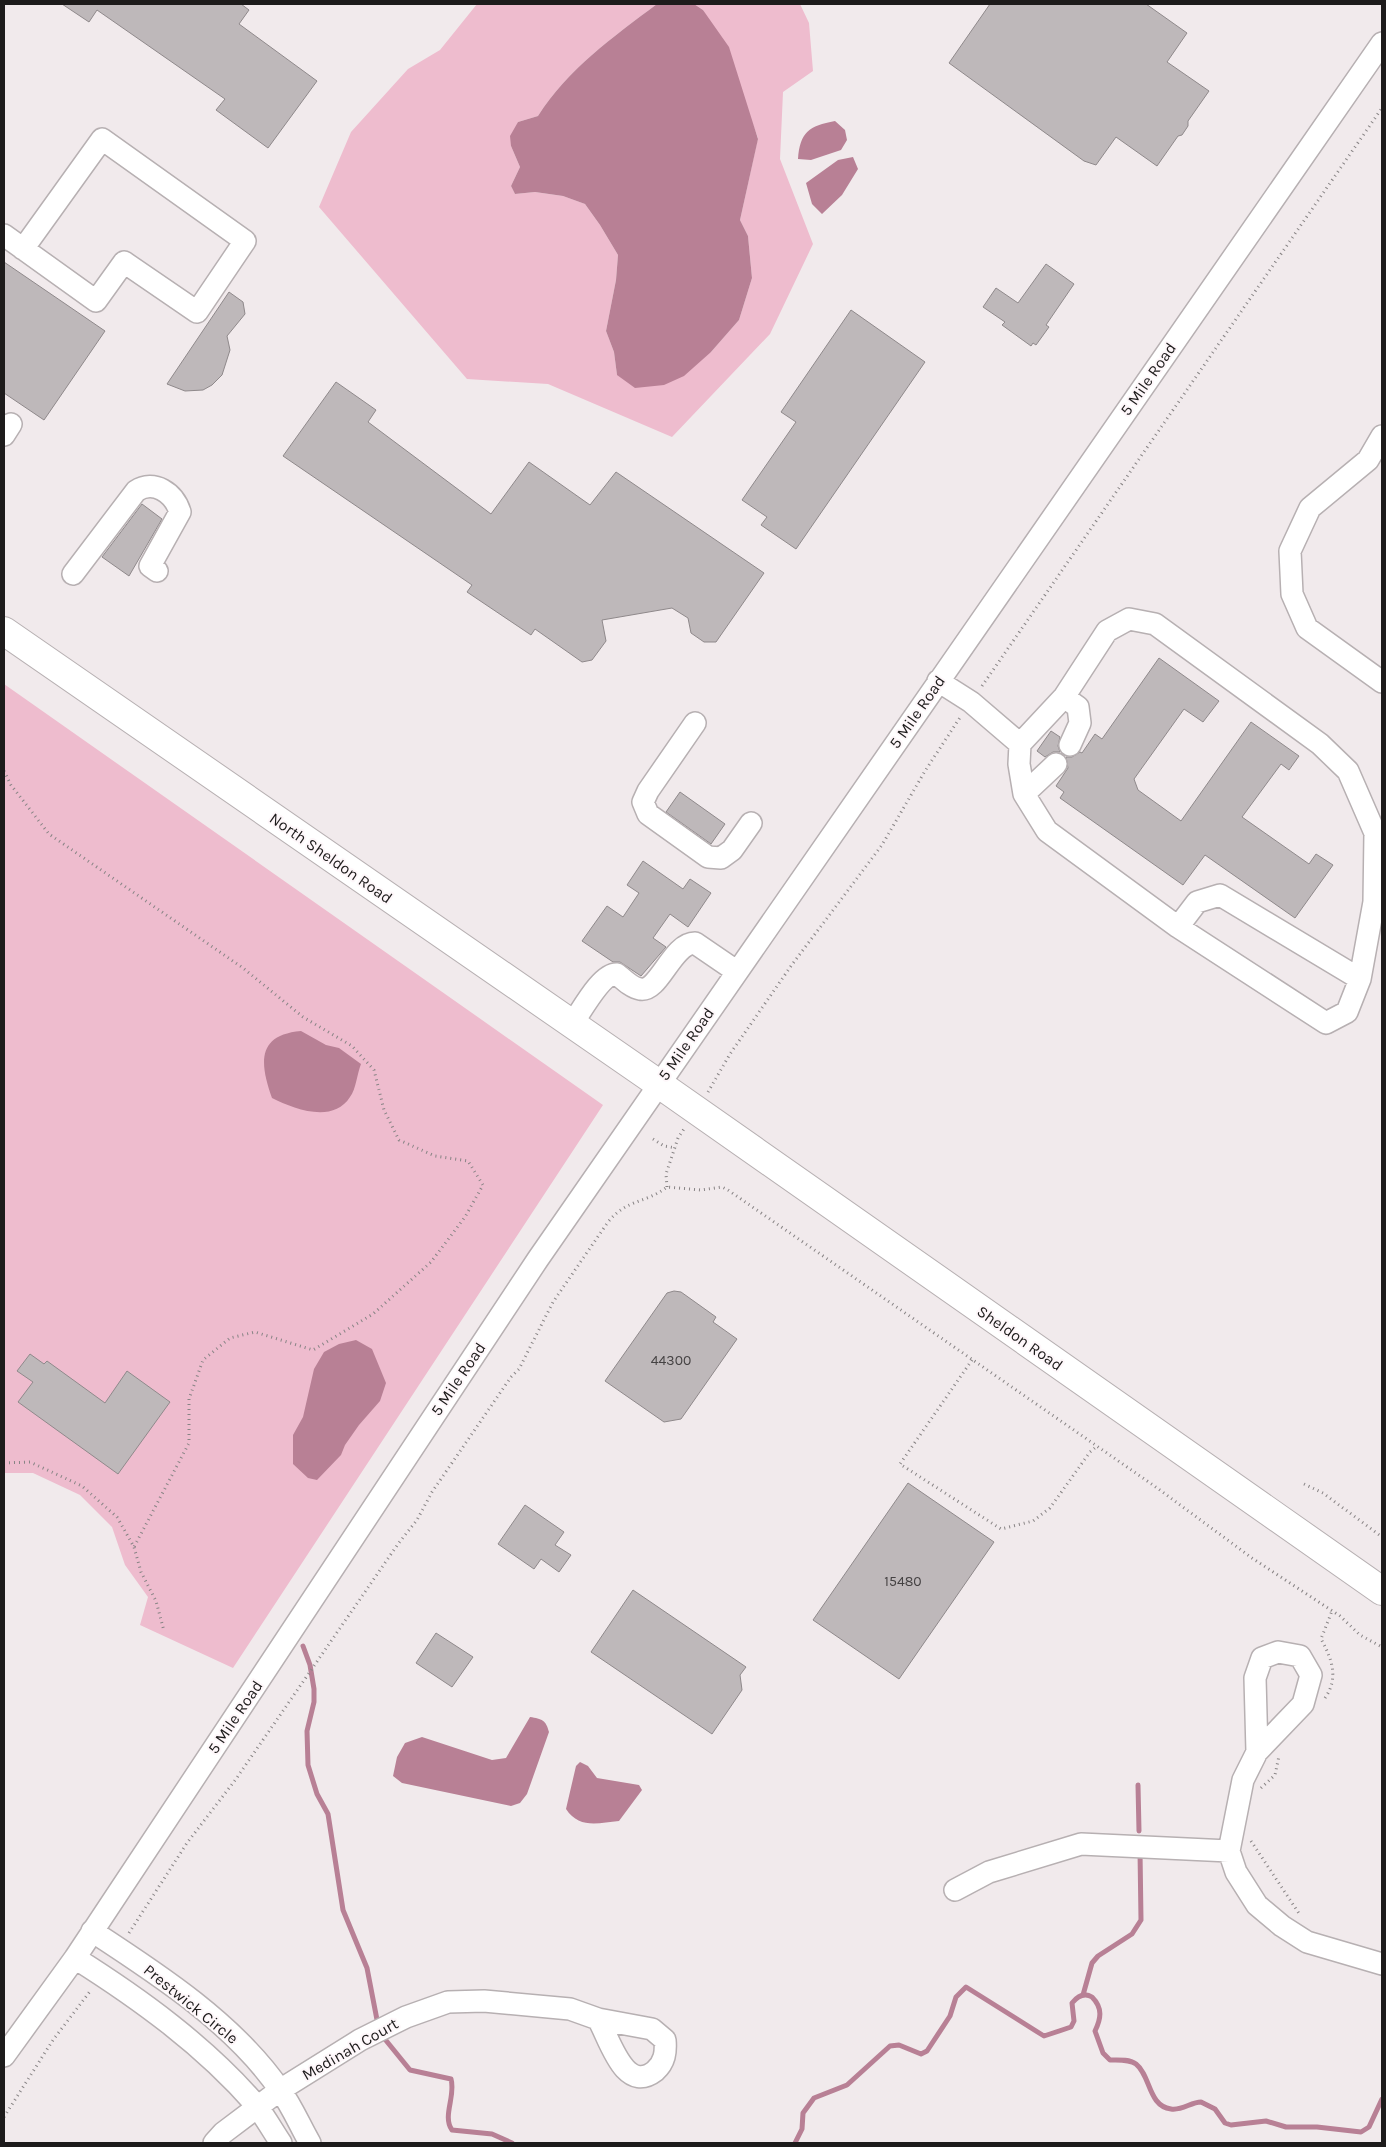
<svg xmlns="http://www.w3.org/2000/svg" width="1386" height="2147" font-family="Karla,sans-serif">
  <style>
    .green { fill: #eebcce }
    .water { fill: #b88095 }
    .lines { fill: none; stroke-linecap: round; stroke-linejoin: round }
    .stream { stroke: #b88095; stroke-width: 5 }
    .building { fill: #beb8ba; stroke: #8f898b }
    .minor-casing { stroke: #b7b0b2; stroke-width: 24 }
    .major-casing { stroke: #b7b0b2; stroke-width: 30 }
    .path { stroke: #888485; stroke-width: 3; stroke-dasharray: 1 4; stroke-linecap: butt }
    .minor { stroke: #fff; stroke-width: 21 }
    .major { stroke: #fff; stroke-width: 28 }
    .labels { text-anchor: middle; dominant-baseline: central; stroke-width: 4; stroke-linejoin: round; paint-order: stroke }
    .number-label { font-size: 14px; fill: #454243 }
    .street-label { font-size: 16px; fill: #1d1b1b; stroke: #fef7fa }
  </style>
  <rect width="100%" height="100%" fill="#f1eaec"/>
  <path class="green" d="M477 4H657C613 37 568 69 538 116L518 122 511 146 520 167 511 186 515 194 535 192 563 196 585 204 600 225 618 255 616 280 606 331 614 352 617 375 711 352 739 320 752 278 748 236 740 220 758 138 746 106 703 10 694 4H800L809 23 813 71 783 92 780 159 813 244 770 334 672 437 548 384 467 379 319 207 351 132 408 69 440 50Z
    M4 684 603 1105 233 1668 140 1625 148 1597 125 1565 112 1527 80 1495 33 1473H4Z"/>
  <path class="water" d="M657 4H694L703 10 729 47 758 139 740 220 748 236 752 278 739 320 711 352 684 376 664 385 635 388 617 375 614 352 606 331 616 280 618 255 600 225 585 204 563 196 535 192 515 194 511 186 520 167 511 146 510 136 518 122 538 116C568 69 613 37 657 4Z
    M835 121 845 130 847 140 841 150 811 160 798 159C800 132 809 126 835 121Z
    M853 157 858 169 842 195 822 214 812 204 806 183 838 160Z
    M301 1031 326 1045 339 1048 361 1064C357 1074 356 1089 350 1097 333 1124 294 1109 272 1098 260 1064 256 1035 301 1031Z
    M356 1340 372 1349 386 1383 380 1401 359 1425 345 1445 341 1455 317 1480 308 1478 293 1464V1435L303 1417 314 1369 324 1352 339 1344Z
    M530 1717C542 1719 546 1720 549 1732L527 1794 520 1803 511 1806 402 1783 393 1776 397 1757 405 1743 422 1737 492 1760 506 1758Z
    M580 1762 588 1766 597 1778 639 1785 642 1790 619 1821C598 1823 579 1829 566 1809L576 1766Z"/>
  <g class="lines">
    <path class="stream" d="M303 1646 310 1665 314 1689V1702L307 1731 308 1765 317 1794 328 1814 343 1910 367 1968 378 2025
      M1138 1785 1139 1831
      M1083 1995 1092 1963 1098 1956 1132 1934 1141 1920 1140 1851
      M384 2038 410 2070 451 2079C456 2096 442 2116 452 2130L492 2134 512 2143
      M795 2143 802 2129 803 2113 814 2098 847 2085 890 2046 899 2045 921 2054 927 2051 950 2016 956 1997 966 1987 1044 2036 1071 2027 1074 2021 1072 2003C1077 1997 1084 1992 1092 1997 1103 2008 1101 2019 1095 2031L1103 2053 1110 2060C1118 2060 1129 2059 1136 2064 1151 2076 1148 2106 1171 2109 1182 2111 1191 2102 1201 2102L1215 2109 1225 2123 1231 2125 1266 2121 1286 2127H1317L1361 2132 1369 2127 1382 2099"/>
  </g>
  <path class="building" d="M62 4H241L249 10 239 24 317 81 268 148 216 110 225 99 97 10 89 22Z
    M990 4H1146L1187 33 1167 62 1209 91 1188 121V126L1182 135 1178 136 1157 166 1116 137 1096 165 1084 161 949 63Z
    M4 262 105 331 44 420 4 393Z
    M1046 264 1074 284 1046 325 1049 327 1036 345 1033 343 1031 346 1002 325 1005 322 983 307 996 288 1018 303Z
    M229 292 243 302 245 314 227 336 230 350 222 375 212 385 203 390 185 391 167 384Z
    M851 310 925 362 796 549 761 525 767 517 742 500 796 422 781 412Z
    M336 382 376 410 368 422 491 514 529 462 590 505 616 472 764 573 716 642H704L691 633 688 618 672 608 602 620 606 641 592 660 582 662 535 629 531 635 467 592 472 585 283 456Z
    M142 504 162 519 129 576 102 557Z
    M1159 658 1219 701 1203 722 1184 709 1134 779 1138 790 1181 821 1251 722 1299 756 1289 770 1281 764 1242 817 1309 864 1316 854 1333 865 1295 918 1205 855 1183 885 1060 798 1064 792 1056 786 1068 768 1066 757H1072L1080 752 1082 753 1095 734 1102 739Z
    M1051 731 1060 737 1058 746 1060 752H1053L1045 757 1037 751Z
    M680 792 725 824 711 844 666 812Z
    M643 861 683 889 690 879 711 893 688 927 670 914 653 938 666 947 641 976 620 962H613L582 941 607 906 623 917 639 893 627 885Z
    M674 1291 681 1292 716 1317 713 1322 737 1339 681 1419 664 1422 605 1381 667 1293Z
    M30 1354 44 1364 47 1361 105 1403 127 1371 170 1402 118 1474 18 1402 33 1382 17 1371Z
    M908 1483 994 1542 899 1679 813 1620Z
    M525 1505 564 1532 555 1545 571 1555 559 1572 541 1559 534 1569 498 1544Z
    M633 1590 746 1667 740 1675 742 1690 712 1734 591 1652Z
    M436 1633 473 1657 452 1687 416 1663Z"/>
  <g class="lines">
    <g class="minor-casing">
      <path id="minor" d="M4 235 96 301 124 262 197 312 245 241 102 139 23 249
        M4 435 11 424
        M1382 436 1368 460 1310 508 1290 551 1292 594 1307 628 1382 682
        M73 574 136 491C154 479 174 493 180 512L150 566 157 571
        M938 681 971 702 1020 744 1064 697 1107 631 1129 619 1155 624 1320 744 1348 771 1375 833 1374 902 1360 979 1347 1012 1326 1023 1178 927 1047 831 1024 794 1019 764 1020 744
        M1064 697 1078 707 1080 723 1070 745
        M695 723 648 791 643 802 648 814 708 857 721 858 732 850 751 823
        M1024 794 1056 764
        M1178 927 1197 902 1220 895 1360 979
        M572 1024C581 1012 601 973 617 974 623 979 632 988 640 989 659 993 672 943 695 943L736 971
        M1257 1752 1255 1678 1262 1658 1278 1652 1300 1656 1311 1675 1303 1704 1257 1752 1243 1780 1229 1851 1236 1872 1257 1905 1282 1926 1307 1942 1382 1964
        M955 1890 989 1872 1081 1844 1229 1851
        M92 1931C158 1974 235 2024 280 2090 292 2106 300 2126 310 2143
        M75 1958C140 1999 205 2046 256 2105 265 2117 273 2131 281 2143
        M4 2056 75 1958 538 1259 1382 43
        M214 2143 223 2133 280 2090 360 2040 406 2017 448 2002 484 2001 570 2009 598 2019C609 2037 624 2095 655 2071 665 2062 666 2052 665 2040L652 2029 598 2019"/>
    </g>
    <g class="major-casing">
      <path id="major" d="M4 631 659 1084 1382 1591"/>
    </g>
    <path class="path" d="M982 686 1382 108
      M4 771 11 785 49 834 243 968 303 1017 352 1046 374 1070 384 1110 399 1140 435 1156 468 1161 483 1185 465 1217 431 1262 373 1314 313 1350 255 1332 230 1338 203 1360 189 1399V1443L134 1547
      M708 1092 730 1054 791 966 882 845 925 771 961 716
      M653 1139 664 1146 676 1148
      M667 1187 666 1174 678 1138 684 1129
      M972 1360 900 1464 1001 1529 1033 1521 1050 1508 1090 1452 1096 1447
      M4 1463 30 1462 82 1486 117 1517 134 1547 141 1572 156 1601 164 1631
      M1304 1484 1323 1493 1382 1537
      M1325 1698C1339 1678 1332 1659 1321 1639L1332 1611
      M1261 1788 1275 1775 1279 1756
      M1251 1841 1300 1915
      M129 1933 187 1843 236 1779 398 1544 417 1520 432 1492 511 1377 519 1369 553 1302 608 1222C628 1198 645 1204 667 1187L701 1190 722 1187 728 1190 1153 1485 1252 1558 1340 1616 1360 1635 1382 1647
      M4 2117 53 2040 91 1990"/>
    <use href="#minor" class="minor"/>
    <use href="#major" class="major"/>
  </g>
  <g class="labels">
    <g class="number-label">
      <text x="671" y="1360">44300</text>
      <text x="903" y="1581">15480</text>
    </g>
    <g class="street-label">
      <text transform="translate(1148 379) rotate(-55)">5 Mile Road</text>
      <text transform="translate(917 712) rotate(-55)">5 Mile Road</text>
      <text transform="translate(331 858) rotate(35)">North Sheldon Road</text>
      <text transform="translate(686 1044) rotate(-55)">5 Mile Road</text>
      <text transform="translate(1020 1338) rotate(35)">Sheldon Road</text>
      <text transform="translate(458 1379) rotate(-56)">5 Mile Road</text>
      <text transform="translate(235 1717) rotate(-56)">5 Mile Road</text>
      <text transform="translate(191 2004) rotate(39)">Prestwick Circle</text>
      <text transform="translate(350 2049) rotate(-30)">Medinah Court</text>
    </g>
  </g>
  <rect width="1386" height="2147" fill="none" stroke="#1d1b1b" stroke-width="10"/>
</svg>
